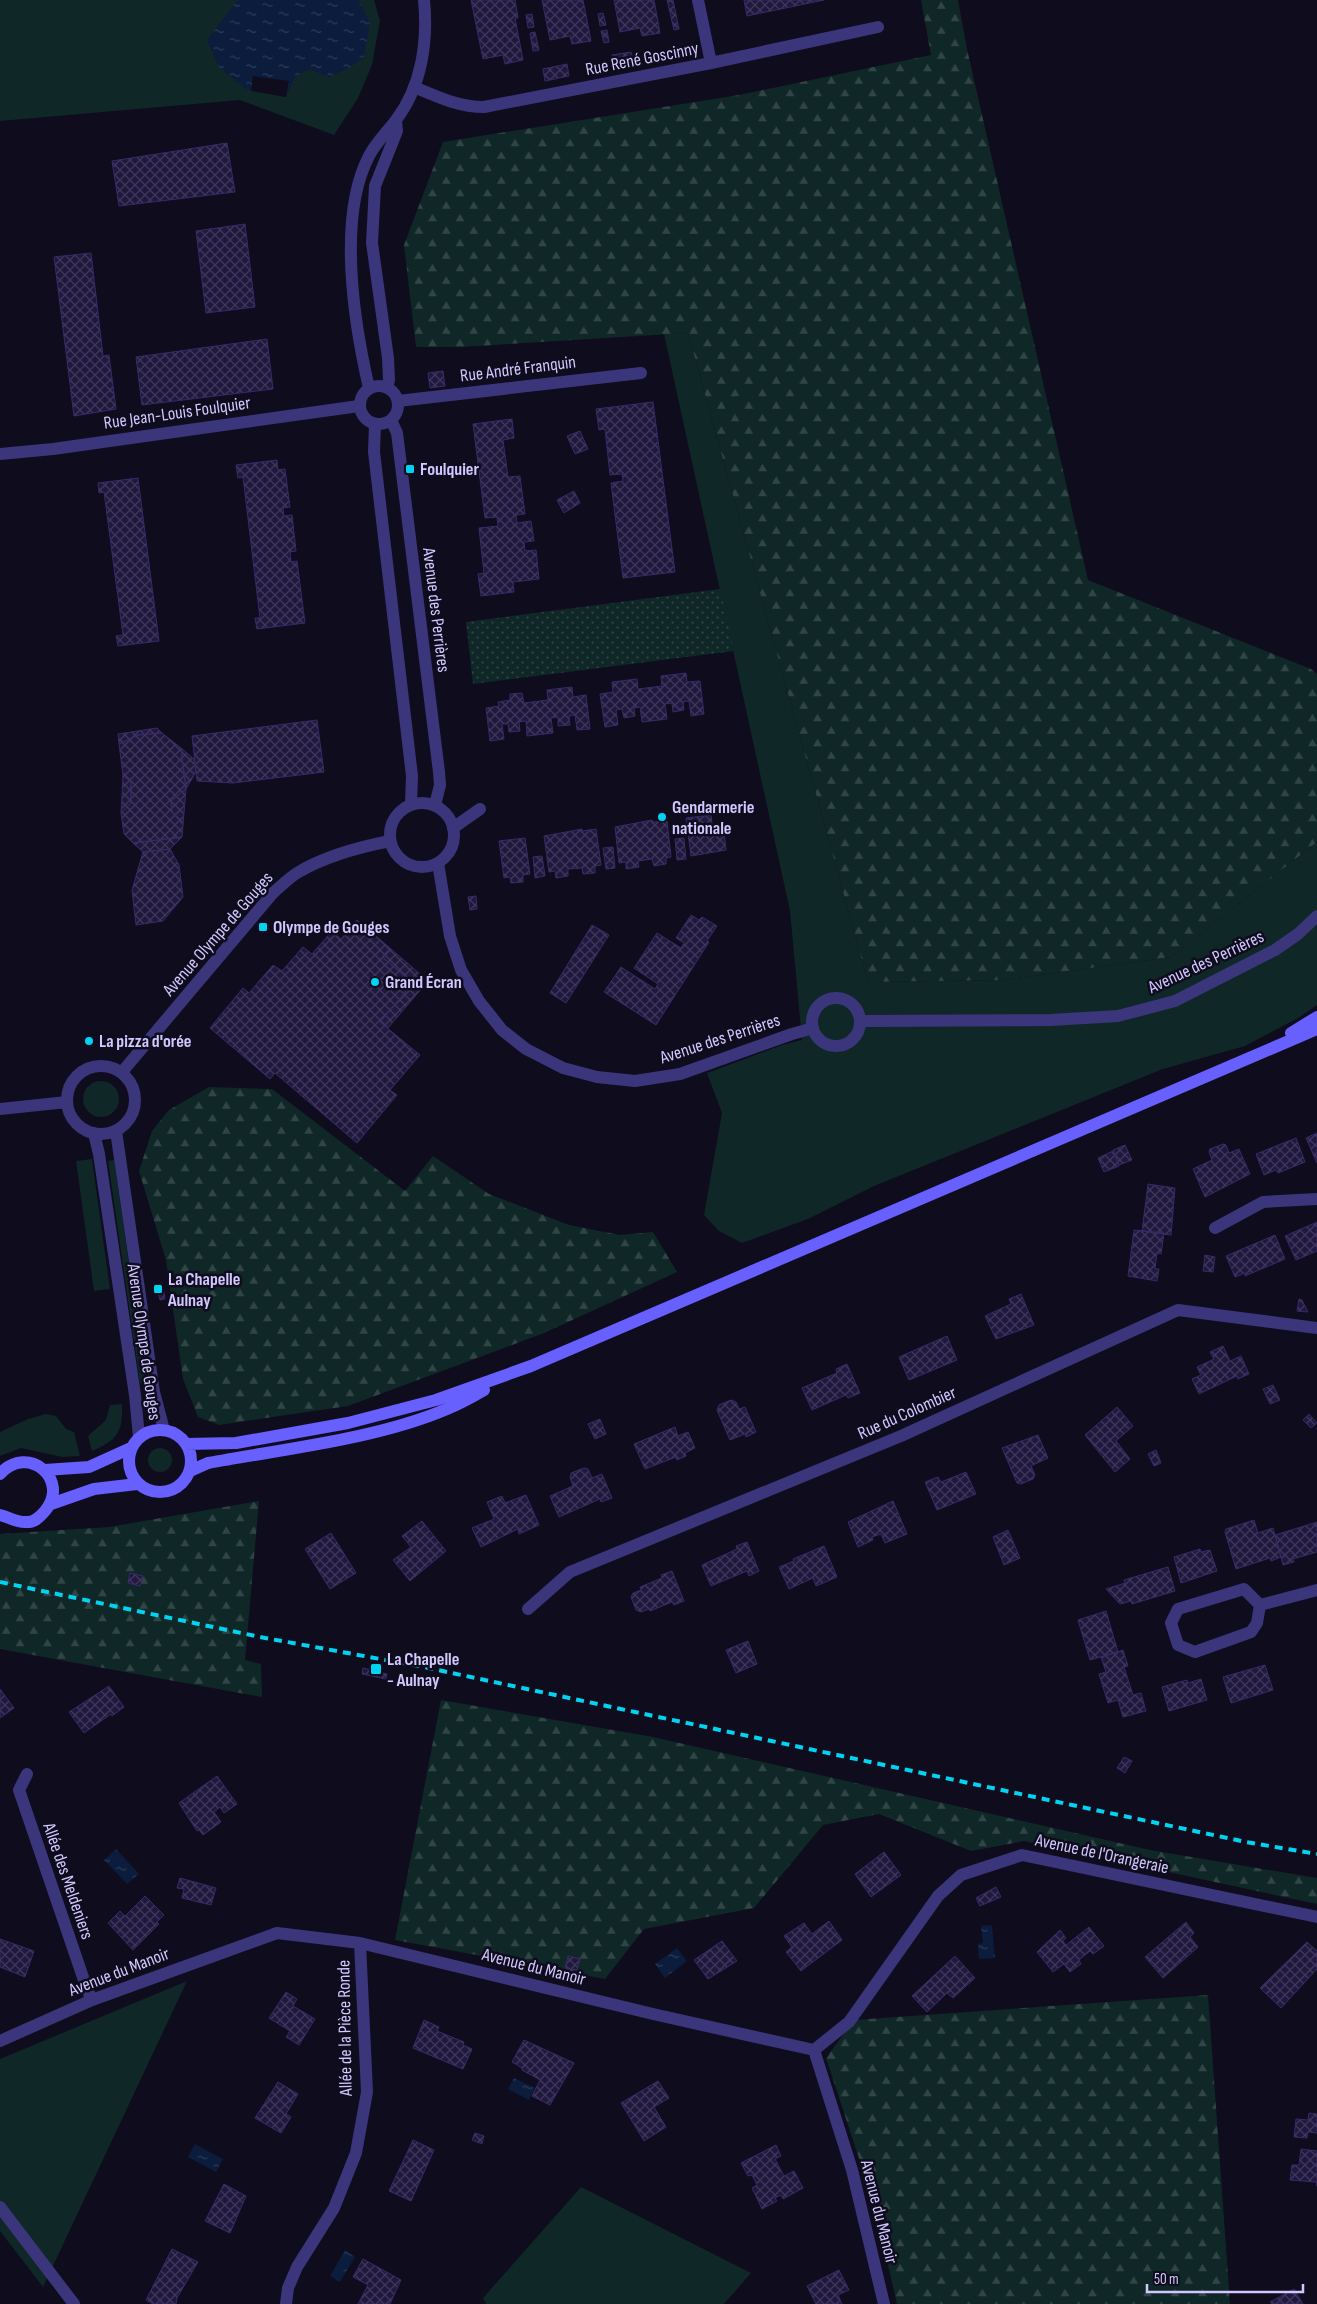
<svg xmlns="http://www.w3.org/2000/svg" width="1317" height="2304" font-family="'Sofia Sans Condensed',sans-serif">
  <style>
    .green { fill: #0f2727 }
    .forest { fill: url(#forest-firs) }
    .park { fill: url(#park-dots) }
    .water { fill: url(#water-ripples) }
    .pier { fill: #0f0c1d }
    .building { fill: url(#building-cross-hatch); stroke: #382a6a }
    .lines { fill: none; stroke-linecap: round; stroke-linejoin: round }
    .minor { stroke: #3b367c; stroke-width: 12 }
    .tertiary { stroke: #3b367c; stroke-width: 12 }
    .secondary { stroke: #685fff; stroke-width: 12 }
    .rail { stroke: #01d3f2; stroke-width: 4; stroke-dasharray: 8 6; stroke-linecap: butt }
    .poi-dot { fill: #01d3f2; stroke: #0f0c1d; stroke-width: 2 }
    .labels { text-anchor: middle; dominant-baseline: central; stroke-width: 5; stroke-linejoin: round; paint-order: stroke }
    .street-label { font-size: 18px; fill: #d0c8ff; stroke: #0f0c1d }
    .poi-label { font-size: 18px; font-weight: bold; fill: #d0c8ff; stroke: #0f0c1d; text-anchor: start }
  </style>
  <defs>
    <pattern id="forest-firs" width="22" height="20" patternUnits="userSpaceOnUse" patternTransform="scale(1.25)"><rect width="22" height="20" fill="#0f2727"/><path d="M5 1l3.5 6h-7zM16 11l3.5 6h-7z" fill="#314547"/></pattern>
    <pattern id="park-dots" width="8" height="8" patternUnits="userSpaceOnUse" patternTransform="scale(1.25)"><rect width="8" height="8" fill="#0f2727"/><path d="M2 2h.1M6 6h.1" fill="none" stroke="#314547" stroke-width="1.8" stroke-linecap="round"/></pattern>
    <pattern id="water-ripples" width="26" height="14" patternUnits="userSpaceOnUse" patternTransform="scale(1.25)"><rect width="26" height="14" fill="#0b1c3d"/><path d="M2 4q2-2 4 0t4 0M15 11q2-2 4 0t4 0" fill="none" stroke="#2e3c5a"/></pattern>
    <pattern id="building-cross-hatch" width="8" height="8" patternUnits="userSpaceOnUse" patternTransform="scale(1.25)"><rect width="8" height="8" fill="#21183e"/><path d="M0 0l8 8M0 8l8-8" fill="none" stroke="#40385b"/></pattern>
  </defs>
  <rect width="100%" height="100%" fill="#0f0c1d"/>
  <path class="green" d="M0 0H374L380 21 372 65 358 98 334 135 240 100 0 121Z
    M688 333 868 982 1003 980 1171 957 1317 842V1005L1298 1018 1245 1046 1163 1069 874 1186 808 1219 742 1243 719 1231 704 1215 722 1113 707 1073 782 1045 802 1040 790 911 664 334Z
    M83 1099a18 18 0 1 1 36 0a18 18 0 1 1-36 0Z
    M92 1159 110 1289 94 1291 76 1161Z
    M114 1160 146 1382 140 1383 108 1161Z
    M122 1404C123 1432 118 1440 92 1451L88 1436 106 1420 110 1405Z
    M46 1414 56 1416 66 1429 74 1432 80 1456 62 1457 21 1448 0 1456V1432L28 1419Z
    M148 1460a12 12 0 1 1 24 0a12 12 0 1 1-24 0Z
    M187 1981 43 2287 0 2231V2059Z
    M581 2187 751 2273 724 2304H486L483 2298Z"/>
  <path class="forest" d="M921 0H958L967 49 1088 580 1311 669 1317 674V842L1171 957 1003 980 868 982 688 333 460 347H416L404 245 443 142 739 95 931 55Z
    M209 1087 272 1089 405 1191 433 1156 489 1194 569 1225 620 1235 653 1232 677 1272 544 1333 348 1406 219 1425 198 1417 183 1379 166 1260 139 1171 152 1131 169 1110Z
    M259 1501 245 1660 261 1664 262 1697 0 1649V1534L109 1527Z
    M441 1700 653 1737 1150 1850 1317 1878V1904L1024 1841 971 1851 879 1814 823 1825 754 1908 644 1929 605 1979 395 1940Z
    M1208 1995 1230 2304H897L874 2204 826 2058 854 2020Z"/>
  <path class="park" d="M720 589 734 651 473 684 466 622Z"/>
  <path class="water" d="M239 0H359L370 23 364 57 349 68 329 77 309 69 295 77 286 97 246 89 219 67 207 40 236 2Z
    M116 1849 139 1874 127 1884 104 1860Z
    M992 1925 995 1958 979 1959 978 1944 983 1943 981 1926Z
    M677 1948 687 1961 665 1978 655 1964Z
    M514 2078 535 2088 529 2100 508 2089Z
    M195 2144 223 2159 216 2172 188 2157Z
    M345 2250 355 2257 340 2282 330 2276Z"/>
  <path class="pier" d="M253 76 289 81 286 97 251 91Z"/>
  <path class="building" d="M471 0H515L518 18H515L523 60 505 64 503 55 483 59Z
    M542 0H583L591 41 572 44 570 36 550 40Z
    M614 0H654L660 33 642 36 640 28 620 32Z
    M667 0H673L679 29 674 30Z
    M744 0H824L747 16Z
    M603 13 606 25 600 26 598 14Z
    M532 14 534 27 528 28 526 15Z
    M607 30 609 42 604 43 601 31Z
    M535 32 539 50 533 51 530 33Z
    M631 52 634 64 614 68 612 55Z
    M567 64 569 76 545 81 543 69Z
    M227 143 235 192 119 206 112 161Z
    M245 224 255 307 206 313 196 231Z
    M91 253 103 356 109 355 116 409 74 416 54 257Z
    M267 339 273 389 142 405 136 357Z
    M443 371 445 386 430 388 428 373Z
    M653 402 675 572 623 578 611 483 623 481 622 474 610 475 605 429 599 430 596 409Z
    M512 419 514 438 503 440 508 477 520 476 525 514 516 515 517 523 531 521 534 541 524 542 525 551 536 550 539 579 513 582 514 592 481 596 478 574 484 573 479 528 498 526 497 517 485 518 473 424Z
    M580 431 588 449 575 454 567 436Z
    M277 460 278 470 285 469 290 507 283 508 284 516 292 515 296 551 290 552 291 562 297 561 305 623 257 629 255 618H260L243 477 238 478 236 465Z
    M138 478 159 641 118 646 116 636 123 635 104 492 99 493 98 483Z
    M574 491 580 503 564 513 557 500Z
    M686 673 687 682 700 681 704 714 691 716 689 701 683 702 684 710 673 712 672 703 665 704 667 719 642 722 640 707 634 708 635 716 624 718 622 709 616 710 618 725 605 727 600 694 613 692 612 682 637 679 638 689 662 686 661 676Z
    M572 687 573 697 586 695 590 729 577 730 575 715 569 716 570 725 558 726V717L551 718 553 733 527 736 526 721 519 722 520 731 509 732 508 724H502L504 739 490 741 486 708 499 706 498 702 510 700V694L522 693 524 703 548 700 547 690Z
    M317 720 324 772 233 783 197 781 192 736Z
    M157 728 162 733 138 735 119 744 118 734Z
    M162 733 181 748 186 789 171 801 172 812 183 825 182 837 133 843 124 834 121 813 131 803V782L123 775 119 744 138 735Z
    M181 748 194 759 196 772 186 789Z
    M123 775 131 782V803L121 813Z
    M186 789 183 825 172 812 171 801Z
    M711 815 712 824 723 823 726 850 691 856 686 818Z
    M652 820 653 822 667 821 671 857 666 858V864L654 866 652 859 638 861 639 867 626 869V862L619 863 615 827Z
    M582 829V831L596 829 601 865 595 866V873L583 874 582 868 568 869V876L556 878 555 871 549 872 544 836Z
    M182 837 170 849 143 852 133 843Z
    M525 838 530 874 523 875V882L511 883 510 877 504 878 499 841Z
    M684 838 686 859 677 860 675 839Z
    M613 847 615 868 606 869 603 848Z
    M170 849 179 865 183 897 163 921 136 925 132 890 143 852Z
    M542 856 545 876 535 878 533 857Z
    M476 896 477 909 470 910 468 897Z
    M691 915 699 920 702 917 717 926 707 941 709 942 656 1025 604 992 621 967 655 989 658 984 634 968 657 933 681 948 684 943 676 938Z
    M357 920 390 948 382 957 413 983 380 1022 420 1055 390 1090 397 1095 357 1143 275 1073 270 1079 210 1028 243 988 249 993 273 965 282 971 303 947 312 954 332 931 341 939Z
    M592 925 609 935 566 1003 550 993Z
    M390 948 428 981 388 1028 380 1022 413 983 382 957Z
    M1317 1133V1163L1306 1138Z
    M1296 1138 1305 1162 1278 1173 1276 1170 1264 1175 1256 1154Z
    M1223 1144 1226 1145 1229 1153 1239 1149 1250 1174 1205 1197 1193 1169 1212 1160 1209 1152 1210 1149Z
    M1125 1145 1132 1160 1119 1165 1113 1150Z
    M1113 1151 1119 1166 1104 1172 1098 1158Z
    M1148 1184 1175 1188 1171 1235 1142 1231Z
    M1317 1222V1251L1296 1260 1285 1236Z
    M1134 1230 1164 1233 1161 1254 1157 1253 1155 1269H1159L1157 1281 1128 1276Z
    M1275 1235 1285 1259 1245 1276V1273L1235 1277 1226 1256Z
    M1205 1255 1215 1257 1213 1272 1203 1271Z
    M163 1287 165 1299 160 1300 157 1288Z
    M1021 1294 1034 1325 996 1339 985 1316 1011 1304 1009 1299Z
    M1299 1299 1302 1300 1308 1312 1297 1311Z
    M947 1336 957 1360 909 1380 899 1357Z
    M1223 1346 1230 1361 1241 1356 1249 1374 1238 1379 1237 1376 1199 1394 1192 1379 1201 1375 1197 1367 1214 1359 1210 1352Z
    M847 1364 860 1393 848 1398 846 1395 812 1410 802 1388 837 1373 836 1369Z
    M1273 1385 1280 1400 1270 1404 1263 1389Z
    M731 1400 736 1402 739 1409 745 1407 756 1432 746 1437 745 1434 730 1440 717 1410 719 1405Z
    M1117 1407 1133 1426 1116 1441 1130 1459 1115 1472 1085 1435Z
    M1309 1414 1317 1423 1311 1428 1303 1420Z
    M600 1419 606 1434 595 1439 588 1424Z
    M675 1427 678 1436 688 1432 695 1448 685 1453 686 1456 677 1460 676 1457 645 1469 634 1444Z
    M1038 1435 1048 1458 1031 1466 1035 1475 1033 1479 1021 1484 1017 1483 1002 1448Z
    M1156 1450 1161 1463 1154 1466 1148 1454Z
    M584 1468 588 1469 592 1478 602 1474 612 1498 601 1502 600 1499 559 1517 550 1496 573 1486 570 1477 571 1473Z
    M966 1472 976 1494 937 1510 925 1482 938 1477 941 1482Z
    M526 1495 539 1525 519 1534 518 1529 481 1547 472 1528 494 1519 487 1502 502 1496 505 1503Z
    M893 1501 907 1534 885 1543 881 1534 872 1537 873 1540 858 1547 848 1522Z
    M1254 1520 1258 1533 1273 1528 1281 1557 1271 1561 1270 1558 1236 1569 1225 1532 1226 1529Z
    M422 1521 446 1551 410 1581 393 1560 411 1547 402 1536Z
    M1317 1522V1552L1293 1559 1294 1562 1283 1565 1275 1535Z
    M1008 1530 1020 1558 1004 1565 993 1537Z
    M331 1533 356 1573 330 1589 305 1549Z
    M747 1542 759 1571 749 1576 747 1571 711 1586 702 1565 737 1549 736 1546Z
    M824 1546 837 1577 816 1586 813 1578 789 1589 779 1567 794 1561 793 1559Z
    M1200 1549 1201 1552 1210 1550 1217 1571 1181 1583 1174 1557Z
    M1168 1567 1175 1591 1132 1604 1131 1601 1120 1604 1106 1589 1125 1583 1124 1580Z
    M672 1571 684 1601 674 1605 672 1602 650 1611 649 1609 641 1612 636 1610 631 1597 633 1593 641 1590 640 1587 662 1578 661 1575Z
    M130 1573 143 1576 140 1586 128 1583Z
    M1106 1611 1118 1652 1090 1660 1078 1620Z
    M748 1641 757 1664 736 1673 726 1650Z
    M1123 1650 1128 1666 1124 1667 1133 1695 1141 1693 1146 1711 1123 1717 1118 1700 1108 1703 1099 1674 1106 1672 1101 1657Z
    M1265 1665 1273 1690 1231 1703 1223 1677Z
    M363 1668 387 1674 386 1679 362 1674Z
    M1201 1679 1207 1700 1169 1711 1162 1687 1187 1680 1188 1683Z
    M109 1686 124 1707 112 1716 111 1714 84 1733 69 1712Z
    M0 1689 14 1708 0 1718Z
    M1124 1757 1132 1761 1125 1773 1117 1768Z
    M217 1776 237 1804 224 1813 220 1807 214 1812 221 1822 203 1835 199 1830 197 1831 179 1803Z
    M884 1852 901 1875 871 1897 855 1874Z
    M180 1878 216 1888 211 1905 182 1898 184 1889 177 1888Z
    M996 1887 1001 1897 980 1906 976 1898Z
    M145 1896 164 1915 157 1922 159 1924 133 1950 108 1923 120 1911 125 1916Z
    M829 1921 842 1940 801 1971 786 1952 792 1947 784 1936 804 1923 812 1934Z
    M1186 1922 1194 1933 1190 1937 1198 1947 1163 1978 1145 1957Z
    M1089 1927 1104 1946 1093 1954 1090 1951 1079 1960 1081 1964 1070 1972 1064 1964 1053 1972 1037 1952 1060 1930 1066 1938 1063 1941 1066 1945Z
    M0 1939 34 1951 25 1977 0 1967Z
    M722 1941 737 1961 708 1979 694 1960Z
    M1307 1942 1317 1951V1969L1281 2008 1260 1988Z
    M568 1956 580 1959 577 1970 565 1968Z
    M955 1956 975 1978 953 1998 947 1993 927 2012 912 1996Z
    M286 1992 297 1999 293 2006 315 2019 299 2045 286 2037 290 2031 269 2018Z
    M424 2020 439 2027 437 2031 464 2042 463 2045 472 2049 463 2069 413 2048Z
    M524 2040 574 2063 550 2105 532 2096 540 2080 522 2070V2068L512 2062Z
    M658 2081 669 2098 654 2107 666 2127 644 2141 621 2103Z
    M278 2082 298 2094 286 2114 291 2117 281 2133 255 2118Z
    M1309 2113 1317 2114V2133L1308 2132 1307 2138 1294 2137 1296 2119 1308 2120Z
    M475 2133 484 2136 482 2144 472 2140Z
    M413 2140 434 2150 411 2201 389 2191Z
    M776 2145 781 2156 775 2159 784 2176 794 2171 803 2188 783 2199 781 2195 775 2198 777 2201 762 2209 752 2188 757 2185 752 2175 748 2176 741 2163Z
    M1301 2149 1317 2151V2186L1316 2182 1290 2180 1292 2165H1299Z
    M224 2184 246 2196 230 2233 205 2221Z
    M172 2249 198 2262 177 2298 176 2304H153L146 2300Z
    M363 2259 401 2280 390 2304H358L368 2285 353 2277Z
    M839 2270 849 2290 838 2295 842 2304H816L807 2286Z
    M1294 2289 1303 2304H1272L1270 2302Z"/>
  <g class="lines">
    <path class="minor" d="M698 0 711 63
      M414 87C438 97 458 107 484 107L711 63 878 27
      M398 401 641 373
      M0 454 53 449 359 406
      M453 828 480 809
      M0 1109 67 1102
      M1215 1228 1263 1202 1317 1199
      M1244 1589 1260 1605 1257 1623 1251 1632 1195 1652 1178 1645 1171 1623 1178 1609Z
      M1260 1605 1317 1590
      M528 1609 570 1572 901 1436 1178 1310 1317 1328
      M27 1774 19 1790 87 1989 92 2000
      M0 2041 92 2000 277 1933 360 1943 653 2014 814 2050
      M814 2050 849 2022 938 1896 961 1875 1022 1855 1317 1917
      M814 2050 852 2170 884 2304
      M0 2207 74 2304
      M286 2304 288 2288 297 2267 334 2208 356 2153 367 2092 360 1943"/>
    <path class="tertiary" d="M360 405a19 19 0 1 1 38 0a19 19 0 1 1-38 0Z
      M387 387 389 380 388 358 372 243 375 186 397 131 396 120
      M369 388C354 323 337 217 369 156 376 142 387 132 396 120 422 86 428 41 424 0
      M391 420 397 433 439 772 440 785 435 805
      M375 424 374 452 412 776 411 804
      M390 835a32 32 0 1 1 64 0a32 32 0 1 1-64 0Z
      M438 863 450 936 461 970 479 1001 502 1030 526 1049 563 1068 597 1077 635 1081 680 1074 792 1034 813 1028
      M812 1022a24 24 0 1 1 48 0a24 24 0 1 1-48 0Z
      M860 1021 1051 1020 1118 1016 1175 1001 1275 950 1298 934 1317 916
      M67 1100a34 34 0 1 1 68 0a34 34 0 1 1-68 0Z
      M122 1072 273 893C281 886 289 878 297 873 325 856 359 847 390 841
      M116 1131 154 1392 164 1430
      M94 1133 99 1154 135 1395 139 1437"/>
    <path class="secondary" d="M1291 1033 1317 1017
      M129 1461a31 31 0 1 1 62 0a31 31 0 1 1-62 0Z
      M186 1444 236 1443 348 1423 436 1400 531 1366 1317 1029
      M45 1470 89 1467 131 1448
      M190 1471 208 1463C283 1449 377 1439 447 1409 459 1404 472 1397 484 1390
      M0 1474C28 1443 71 1480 45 1511 40 1517 34 1523 25 1522 15 1522 9 1517 0 1515
      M51 1504 94 1489 137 1484"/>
    <path class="rail" d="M0 1582 265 1638 419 1666 1246 1842 1317 1854"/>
  </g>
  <g class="poi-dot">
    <rect x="405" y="464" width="10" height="10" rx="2.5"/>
    <circle cx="662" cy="817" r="5"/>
    <rect x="258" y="922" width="10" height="10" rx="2.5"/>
    <circle cx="375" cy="982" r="5"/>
    <circle cx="89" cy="1041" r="5"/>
    <rect x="153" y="1284" width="10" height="10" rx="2.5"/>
    <rect x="370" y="1663" width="12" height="12" rx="2.5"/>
  </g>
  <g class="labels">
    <g class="street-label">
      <text transform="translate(642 59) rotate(-11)">Rue René Goscinny</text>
      <text transform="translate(518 369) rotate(-7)">Rue André Franquin</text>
      <text transform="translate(177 413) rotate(-8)">Rue Jean-Louis Foulquier</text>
      <text transform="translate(436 610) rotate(83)">Avenue des Perrières</text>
      <text transform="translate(218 934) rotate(-49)">Avenue Olympe de Gouges</text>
      <text transform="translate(1206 962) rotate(-25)">Avenue des Perrières</text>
      <text transform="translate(720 1039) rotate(-18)">Avenue des Perrières</text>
      <text transform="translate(144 1342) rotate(82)">Avenue Olympe de Gouges</text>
      <text transform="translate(907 1413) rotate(-24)">Rue du Colombier</text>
      <text transform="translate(1102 1854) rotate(12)">Avenue de l'Orangeraie</text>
      <text transform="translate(68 1881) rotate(71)">Allée des Meldeniers</text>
      <text transform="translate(534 1967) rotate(14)">Avenue du Manoir</text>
      <text transform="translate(119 1972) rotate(-21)">Avenue du Manoir</text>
      <text transform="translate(345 2028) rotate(-91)">Allée de la Pièce Ronde</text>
      <text transform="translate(879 2212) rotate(76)">Avenue du Manoir</text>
    </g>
    <g class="poi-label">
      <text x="420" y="469">Foulquier</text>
      <text x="672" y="807">Gendarmerie<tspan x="672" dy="21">nationale</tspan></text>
      <text x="273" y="927">Olympe de Gouges</text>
      <text x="385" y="982">Grand Écran</text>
      <text x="99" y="1041">La pizza d'orée</text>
      <text x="168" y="1279">La Chapelle<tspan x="168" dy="21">Aulnay</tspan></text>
      <text x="387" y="1659">La Chapelle<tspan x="387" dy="21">- Aulnay</tspan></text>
    </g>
  </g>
  <path d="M1147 2284v8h156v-8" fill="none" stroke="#d0c8ff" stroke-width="2.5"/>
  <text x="1154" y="2284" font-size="15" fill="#d0c8ff" stroke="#0f0c1d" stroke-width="4" paint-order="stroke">50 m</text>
</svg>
